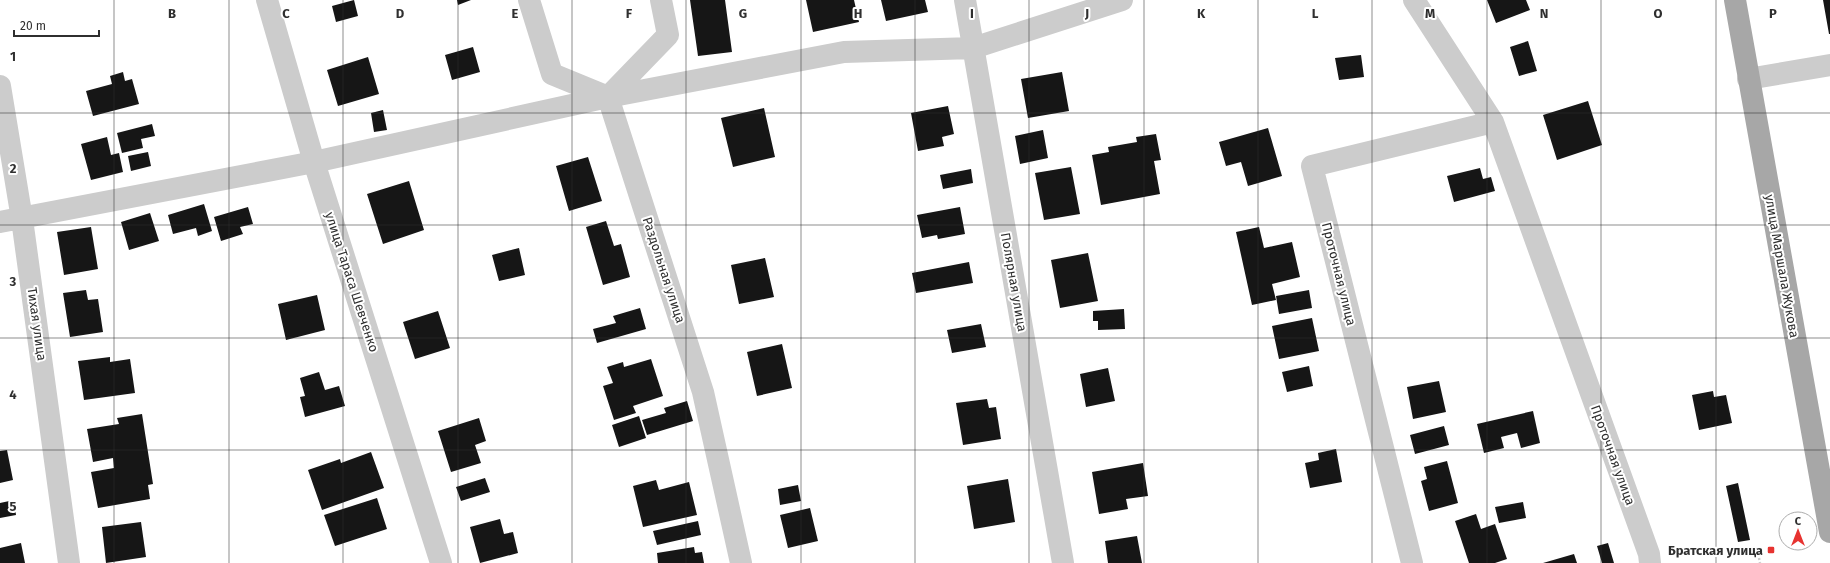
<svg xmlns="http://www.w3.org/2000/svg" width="1830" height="563" font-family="'Fira Sans',sans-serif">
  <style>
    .building { fill: #161616 }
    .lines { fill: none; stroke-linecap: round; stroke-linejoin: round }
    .path { stroke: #ccc; stroke-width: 2.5; stroke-dasharray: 2 2; stroke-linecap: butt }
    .minor { stroke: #ccc; stroke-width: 22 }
    .major { stroke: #a7a7a7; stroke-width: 22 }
    .grid { fill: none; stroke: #2f2f2f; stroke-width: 1; stroke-opacity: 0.55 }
    .poi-dot { fill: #e73330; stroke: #fff; stroke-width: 1.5 }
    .labels { text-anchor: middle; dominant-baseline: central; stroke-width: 4; stroke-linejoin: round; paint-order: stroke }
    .street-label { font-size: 13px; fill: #2f2f2f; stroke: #fff }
    .poi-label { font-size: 13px; font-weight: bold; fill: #2f2f2f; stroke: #fff; text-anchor: end }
    .grid-label { font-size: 13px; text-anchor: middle; font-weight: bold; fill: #2f2f2f; stroke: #fff; stroke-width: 4; stroke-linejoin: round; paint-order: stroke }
  </style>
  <rect width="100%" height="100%" fill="#fff"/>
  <path class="building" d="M354 0 358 16 336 22 332 6Z
    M457 0H471L458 5Z
    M690 0H725L732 52 698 56Z
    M806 0H854L859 22 813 32Z
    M881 0H925L928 12 886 21Z
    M1487 0H1526L1530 10 1496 23Z
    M1823 0H1830V34H1829Z
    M1528 41 1537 71 1519 76 1510 47Z
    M473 47 480 72 452 80 445 55Z
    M1361 55 1364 77 1339 80 1335 58Z
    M368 57 379 94 338 106 327 70Z
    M123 72 125 81 132 79 139 104 93 116 86 91 112 84 110 76Z
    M1062 72 1069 111 1028 118 1021 79Z
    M1588 101 1602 145 1557 160 1543 115Z
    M948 106 954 134 942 137 944 146 918 151 911 113Z
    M764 108 775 157 733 167 721 118Z
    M383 110 387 130 374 132 371 113Z
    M152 124 155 136 141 139 143 148 122 153 117 133Z
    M1268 128 1282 176 1248 186 1241 162 1226 166 1219 142Z
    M1043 130 1048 158 1020 164 1015 136Z
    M1156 134 1161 160 1154 161 1160 194 1101 205 1092 155 1109 152 1108 147 1137 142 1136 137Z
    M107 137 111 155 119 153 123 172 91 180 81 144Z
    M148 152 151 166 131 171 128 156Z
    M588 157 602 201 569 211 556 166Z
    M1071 167 1080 214 1044 220 1035 173Z
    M1480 168 1483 179 1491 177 1495 191 1454 202 1447 176Z
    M971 169 973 183 943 189 940 175Z
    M409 181 424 230 383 244 367 194Z
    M204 204 212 231 198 236 196 228 173 234 168 215Z
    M248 207 253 224 240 227 243 234 221 241 214 217Z
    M960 207 965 234 938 239 937 235 922 238 917 215Z
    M150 213 159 241 129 250 121 222Z
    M606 221 614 246 621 244 630 277 603 285 586 227Z
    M91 227 98 269 64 275 57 232Z
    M1259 227 1264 248 1292 242 1300 277 1272 284 1276 300 1252 305 1236 232Z
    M519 248 525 275 499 281 492 255Z
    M1088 253 1098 301 1060 308 1051 260Z
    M765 258 774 297 739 304 731 265Z
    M969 262 973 283 916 293 912 273Z
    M86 290 88 300 98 299 103 332 70 337 63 293Z
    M1309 290 1312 308 1279 314 1276 296Z
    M317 295 325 330 286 340 278 304Z
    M640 308 646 329 597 343 593 329 616 323 613 316Z
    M1124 309 1125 329 1098 330V321H1093V311Z
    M438 311 450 348 415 359 403 322Z
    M1312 318 1319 351 1279 359 1272 326Z
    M981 324 986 347 952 353 947 330Z
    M782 344 792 388 757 396 747 352Z
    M110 357V362L130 359 135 393 84 400 78 361Z
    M651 359 663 396 633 406 636 413 614 420 603 386 613 383 607 367 623 362 624 367Z
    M1309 366 1313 386 1287 392 1282 372Z
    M1108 368 1115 401 1086 407 1080 374Z
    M319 372 325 390 339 386 345 406 305 417 300 397 305 396 300 378Z
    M1439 381 1446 412 1413 419 1407 387Z
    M1713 391 1714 397 1726 395 1732 423 1699 430 1692 395Z
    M987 399 989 408 996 407 1001 439 963 445 956 403Z
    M687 401 693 421 647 435 642 420 666 413 664 408Z
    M1533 411 1540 443 1521 448 1517 433 1501 437 1504 448 1484 453 1477 424Z
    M142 414 153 484 148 485 150 499 98 508 91 472 114 468 113 458 93 462 87 429 119 424 117 418Z
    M639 416 646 438 619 447 612 425Z
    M479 418 486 441 475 445 481 463 451 472 438 431Z
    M1444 426 1449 445 1415 454 1410 435Z
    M1336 449 1342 482 1310 488 1305 463 1319 460 1318 453Z
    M7 450 13 480 0 483V451Z
    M371 452 384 488 322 510 308 470 340 459 341 463Z
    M1447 461 1458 503 1429 511 1421 481 1427 479 1424 467Z
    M1143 463 1148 496 1126 499 1128 509 1099 514 1092 472Z
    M485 478 490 492 461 501 456 487Z
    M1008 479 1015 522 974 529 967 486Z
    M656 480 659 490 689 482 697 515 643 527 633 486Z
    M1738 483 1750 540 1738 542 1726 486Z
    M798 485 801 501 780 505 778 489Z
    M377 498 387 529 335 546 324 515Z
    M14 500 16 515 0 518V503Z
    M1523 502 1526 518 1499 523 1495 507Z
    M810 508 818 541 788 548 780 515Z
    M1476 514 1481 529 1495 524 1507 559 1495 563H1469L1455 521Z
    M500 519 504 534 513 532 518 553 480 563 470 527Z
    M698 521 701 535 657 545 653 531Z
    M141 522 146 557 106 563 102 527Z
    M1137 536 1142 563H1108L1105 541Z
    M21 543 25 563H0V548Z
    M1608 543 1614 563H1602L1597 546Z
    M694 547 695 553 702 552 704 563H658L657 553Z
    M1574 554 1577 563H1543Z"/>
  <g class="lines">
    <path class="path" d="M1759 558 1760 563"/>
    <path class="minor" d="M267 0 314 162 441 563
      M529 0 552 74 608 97
      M965 0 1063 563
      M1414 0 1493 122 1649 554 1650 563
      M1748 79 1830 65
      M0 86 22 219 69 563
      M608 97 703 392 741 563
      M608 97 668 35 661 0
      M0 222 314 162 608 97 844 52 973 48 1122 0
      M1412 563 1312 166 1493 122"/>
    <path class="major" d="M1735 0 1830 532"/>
  </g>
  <path class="grid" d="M114 0V563M229 0V563M343 0V563M458 0V563M572 0V563M686 0V563M801 0V563M915 0V563M1029 0V563M1144 0V563M1258 0V563M1372 0V563M1487 0V563M1601 0V563M1716 0V563M0 113H1830M0 225H1830M0 338H1830M0 450H1830"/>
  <rect class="poi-dot" x="1767" y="546" width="8" height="8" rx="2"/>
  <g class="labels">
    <g class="street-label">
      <text transform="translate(1782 266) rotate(80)">улица Маршала Жукова</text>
      <text transform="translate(664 270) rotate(72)">Раздольная улица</text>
      <text transform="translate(1339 274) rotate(76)">Проточная улица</text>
      <text transform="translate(352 282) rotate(72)">улица Тараса Шевченко</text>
      <text transform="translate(1014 282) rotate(80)">Полярная улица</text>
      <text transform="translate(37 324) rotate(82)">Тихая улица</text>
      <text transform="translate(1613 455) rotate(70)">Проточная улица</text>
    </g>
    <g class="poi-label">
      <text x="1763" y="550">Братская улица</text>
    </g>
  </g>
  <g class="grid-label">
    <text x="172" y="18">B</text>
    <text x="286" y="18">C</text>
    <text x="400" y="18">D</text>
    <text x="515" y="18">E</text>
    <text x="629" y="18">F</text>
    <text x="743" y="18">G</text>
    <text x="858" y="18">H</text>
    <text x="972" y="18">I</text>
    <text x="1087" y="18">J</text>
    <text x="1201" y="18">K</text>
    <text x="1315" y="18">L</text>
    <text x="1430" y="18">M</text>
    <text x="1544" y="18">N</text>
    <text x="1658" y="18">O</text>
    <text x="1773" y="18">P</text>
    <text x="13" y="61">1</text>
    <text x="13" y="173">2</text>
    <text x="13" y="286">3</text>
    <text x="13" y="399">4</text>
    <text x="13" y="511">5</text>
  </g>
  <g transform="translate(1798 531)"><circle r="19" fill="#ffffff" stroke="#acacac"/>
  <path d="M0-3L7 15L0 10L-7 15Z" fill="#e73330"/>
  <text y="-6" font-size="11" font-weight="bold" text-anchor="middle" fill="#2f2f2f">С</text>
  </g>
  <path d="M14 30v6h85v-6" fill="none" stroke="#2f2f2f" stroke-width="2"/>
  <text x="20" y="30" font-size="12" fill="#2f2f2f" stroke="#ffffff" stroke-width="3" paint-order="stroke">20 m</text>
</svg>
